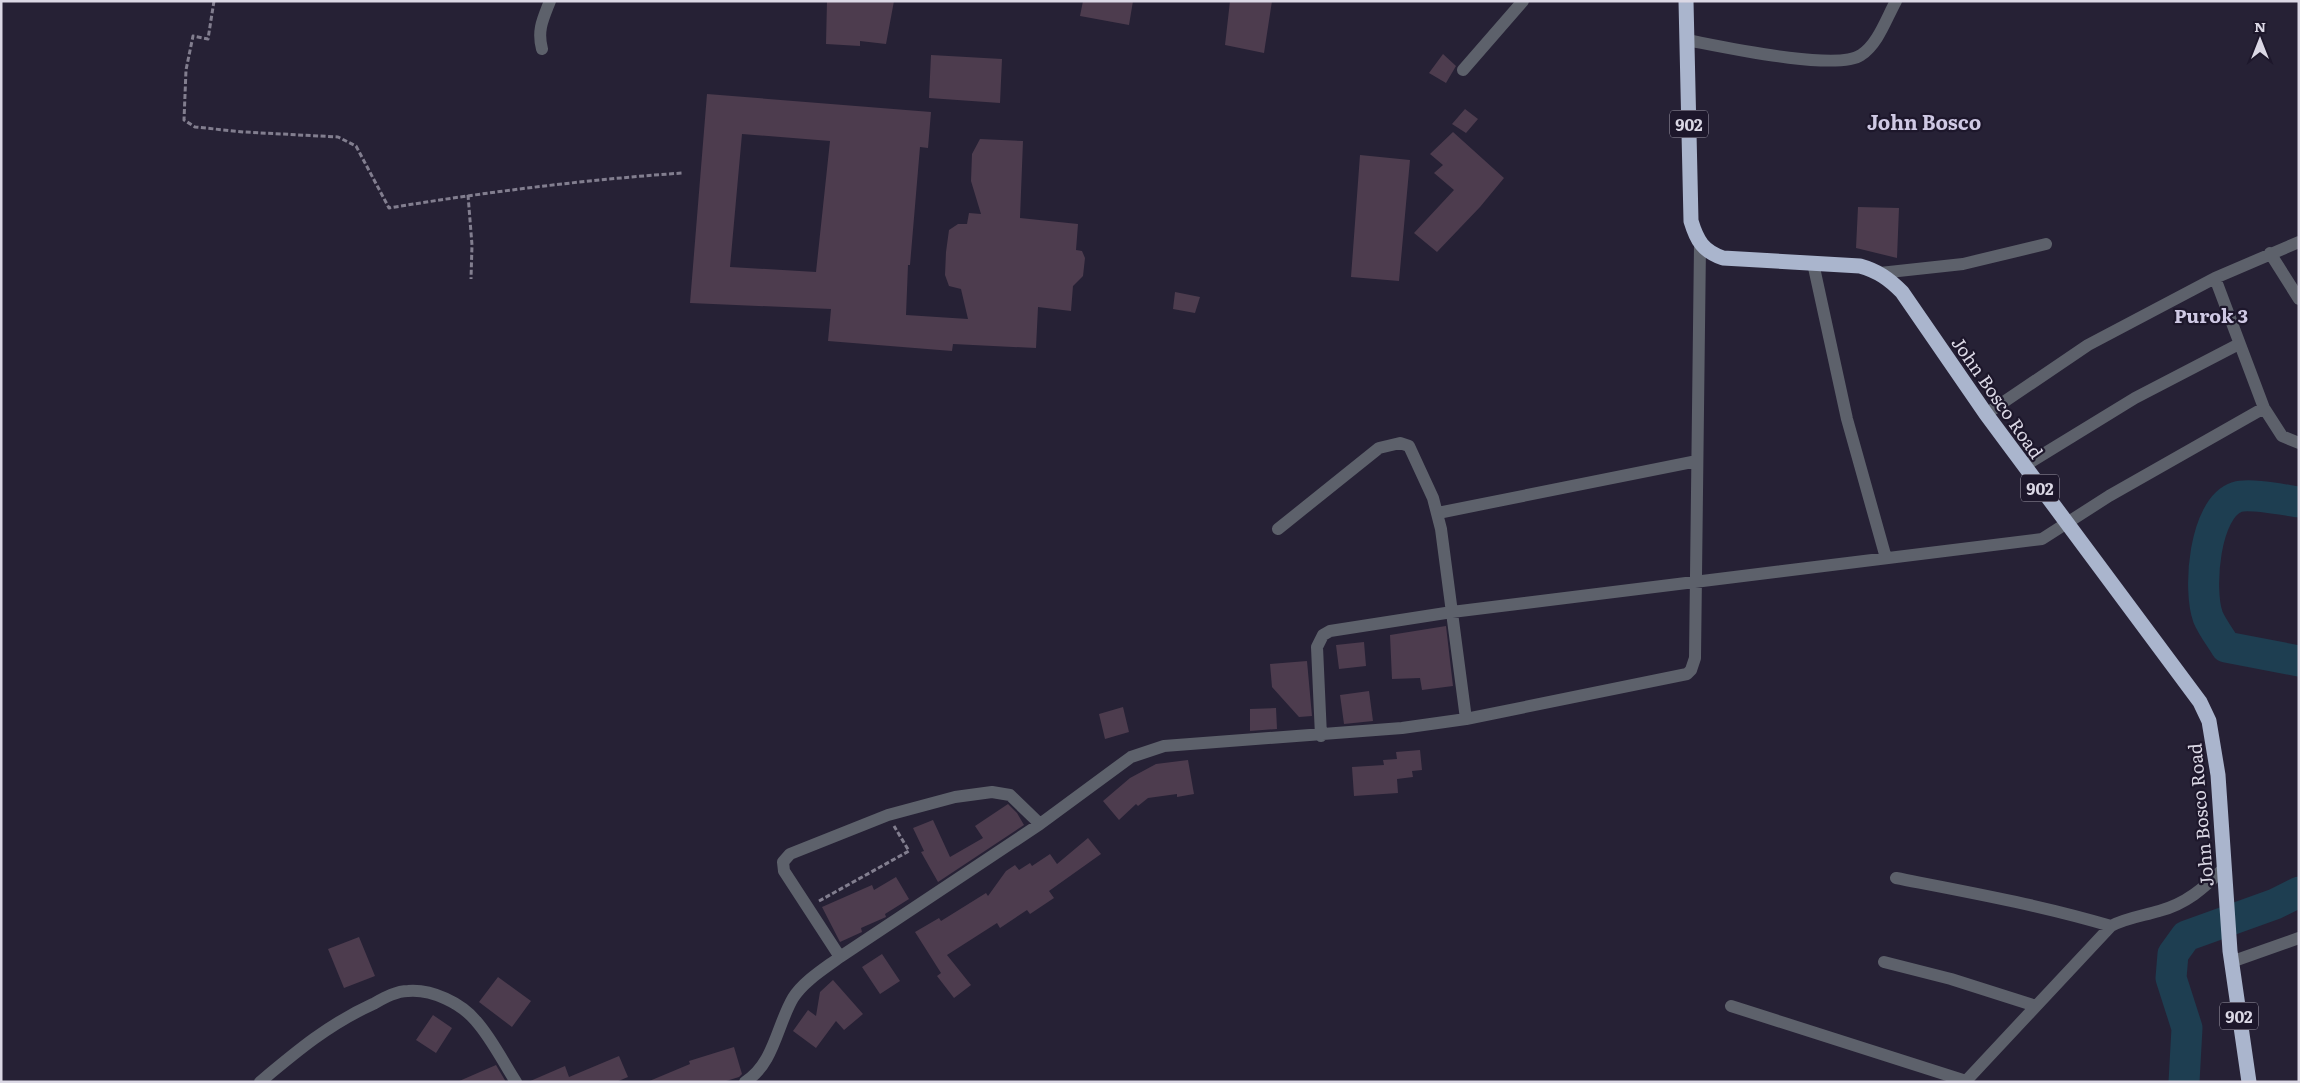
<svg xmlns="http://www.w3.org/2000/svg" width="2300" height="1083" font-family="Literata,serif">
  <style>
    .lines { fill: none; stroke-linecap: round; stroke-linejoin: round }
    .river { stroke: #1e3e51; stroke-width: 31 }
    .building { fill: #4d3c4e; fill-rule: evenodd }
    .path { stroke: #827e8f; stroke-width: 3; stroke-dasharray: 5 2.5; stroke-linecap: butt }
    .minor { stroke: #5d616b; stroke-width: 12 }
    .highway { stroke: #aab5cd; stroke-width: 15 }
    .labels { text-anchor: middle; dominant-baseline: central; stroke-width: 4.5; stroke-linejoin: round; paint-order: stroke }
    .shield { fill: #1d172b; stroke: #a29ead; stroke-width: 1 }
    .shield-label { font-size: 16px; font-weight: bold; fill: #dbd8e5 }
    .street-label { font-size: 18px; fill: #dbd8e5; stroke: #1d172b }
    .neighbourhood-label { font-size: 19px; font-weight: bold; fill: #cfc9e4; stroke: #1d172b }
    .quarter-label { font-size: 20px; font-weight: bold; fill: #cfc9e4; stroke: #1d172b }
  </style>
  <rect width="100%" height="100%" fill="#262135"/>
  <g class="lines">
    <path class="river" d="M2299 502C2284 500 2250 493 2237 497 2204 508 2198 590 2208 617 2212 627 2220 637 2226 647L2299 661
      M2184 1082 2187 1028 2171 978 2173 954 2186 936 2275 904 2299 892"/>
  </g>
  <path class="building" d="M827 1H894L886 44 860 41V46L826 44Z
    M1083 1H1133L1129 25 1080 16Z
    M1230 1H1272L1264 53 1225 45Z
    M1443 54 1456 66 1446 83 1429 73Z
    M931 55 1002 59 1000 103 929 98Z
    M707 94 931 112 928 148 920 147 910 265H908L906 315 968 319 961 289 949 286 945 275 946 252 949 230 958 224H967L969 213 981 214 971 181 972 154 980 139 1023 141 1020 218 1078 224 1076 250 1082 251 1085 258 1083 276 1073 286 1071 311 1038 307 1036 348 953 344 952 351 828 341 831 309 690 303ZM742 134 830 141 816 272 730 267Z
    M1465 109 1478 119 1466 133 1452 124Z
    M1453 132 1504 178 1480 207 1437 252 1414 233 1454 190 1434 173 1443 165 1430 154Z
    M1360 155 1410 160 1399 281 1351 277Z
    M1858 207 1899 208 1897 258 1856 248Z
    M1175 292 1200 297 1195 313 1173 309Z
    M1446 626 1453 686 1422 690 1420 678 1392 679 1390 635Z
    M1364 642 1366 666 1339 669 1336 645Z
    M1307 661 1312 716 1299 717 1272 687 1270 664Z
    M1369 691 1373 721 1344 724 1340 695Z
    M1123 707 1129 732 1105 739 1099 714Z
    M1276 708 1277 729 1250 731V709Z
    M1420 750 1422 770 1412 771 1413 777 1397 779 1398 793 1354 796 1352 767 1384 765 1383 760 1397 759 1396 752Z
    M1188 760 1194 794 1177 797V794L1148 798 1138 806 1136 804 1119 820 1103 801 1130 778 1156 764Z
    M1008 804 1017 813 1024 825 938 882 921 852 924 851 913 828 933 820 950 857 983 838 975 826Z
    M1088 838 1101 854 1049 891 1054 898 1030 914 1027 910 1000 928 997 923 947 955 971 985 954 998 937 976 941 973 915 932 939 918 941 921 986 893 988 896 1006 871 1015 865 1019 870 1030 863 1032 866 1050 854 1057 864Z
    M896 877 909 899 885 914 886 917 861 928 862 932 840 942 822 907 872 885 874 890Z
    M359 937 375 976 344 988 328 949Z
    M882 954 900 981 880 994 862 967Z
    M498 977 531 1001 512 1027 479 1002Z
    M833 980 863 1014 844 1030 836 1021 816 1048 793 1031 808 1010 816 1016 820 992Z
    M433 1015 452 1028 436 1053 416 1040Z
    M734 1047 742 1074 739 1077 723 1082H647L690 1064 689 1061Z
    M619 1056 628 1077 616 1082H528L565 1066 569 1077Z
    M496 1065 506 1082H457Z"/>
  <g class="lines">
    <path class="path" d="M214 1 208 39 193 36 186 70 184 120 195 127 244 132 338 137 356 146 389 208C486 192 583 180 682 173
      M468 195 472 245 471 279
      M819 901 909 851 894 826"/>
    <path class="minor" d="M1687 40C1719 46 1837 72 1861 55 1878 44 1886 19 1896 1
      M542 49C537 30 543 19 550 1
      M1463 70 1523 1
      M2270 253 2299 299
      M1813 263 1847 419 1886 558
      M1880 273 1963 264 2046 244
      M2215 278 2264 408
      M1986 414 2088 345 2215 278 2299 242
      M2024 466 2135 398 2239 344
      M1438 513 1697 461
      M1278 529 1379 448 1400 443 1409 446 1433 498 1441 529 1466 719
      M1321 736 1317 647 1323 635 1330 631 1452 612 2042 539 2109 496 2264 408 2282 436 2299 443
      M1896 878C1968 892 2040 905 2111 926
      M840 957 784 871 783 862 790 854 888 815 955 797 992 792 1010 795 1040 824
      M1884 962 1951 979 2036 1006
      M2231 962 2299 938
      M1731 1006 1966 1081
      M260 1082C297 1051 329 1024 373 1004 384 998 396 991 408 991 432 989 461 1003 476 1021 492 1039 503 1062 516 1082
      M745 1082C774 1064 777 1025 793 998 804 981 824 969 840 957L1040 824 1131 757 1164 746 1402 728 1466 719 1687 674 1691 670 1695 658 1700 245
      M1965 1082 2111 926C2126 918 2142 916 2159 911 2186 904 2204 888 2223 869"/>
    <path class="highway" d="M1686 1 1691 221C1697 241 1703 251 1723 258L1860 266C1878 271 1889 279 1902 292L1986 414 2200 702 2209 721 2218 775 2230 951 2249 1082"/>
  </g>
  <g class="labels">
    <g class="shield">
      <rect x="1670" y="110.5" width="38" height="27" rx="4"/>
      <rect x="2021" y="474.5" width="38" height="27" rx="4"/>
      <rect x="2220" y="1002.5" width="38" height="27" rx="4"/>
    </g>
    <g class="shield-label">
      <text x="1689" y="124">902</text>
      <text x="2040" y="488">902</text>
      <text x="2239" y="1016">902</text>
    </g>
    <g class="street-label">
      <text transform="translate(1998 397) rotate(55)">John Bosco Road</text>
      <text transform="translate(2200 815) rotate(-95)">John Bosco Road</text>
    </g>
    <g class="neighbourhood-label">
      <text x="2211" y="315">Purok 3</text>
    </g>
    <g class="quarter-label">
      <text x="1924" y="121">John Bosco</text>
    </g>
  </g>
  <rect width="2300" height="1083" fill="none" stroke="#dbd8e5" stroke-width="5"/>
  <g transform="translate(2260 40)" stroke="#1d172b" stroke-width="4" paint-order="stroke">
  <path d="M0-4L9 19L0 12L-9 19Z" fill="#dbd8e5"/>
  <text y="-8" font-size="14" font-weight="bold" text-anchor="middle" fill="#dbd8e5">N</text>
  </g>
</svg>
